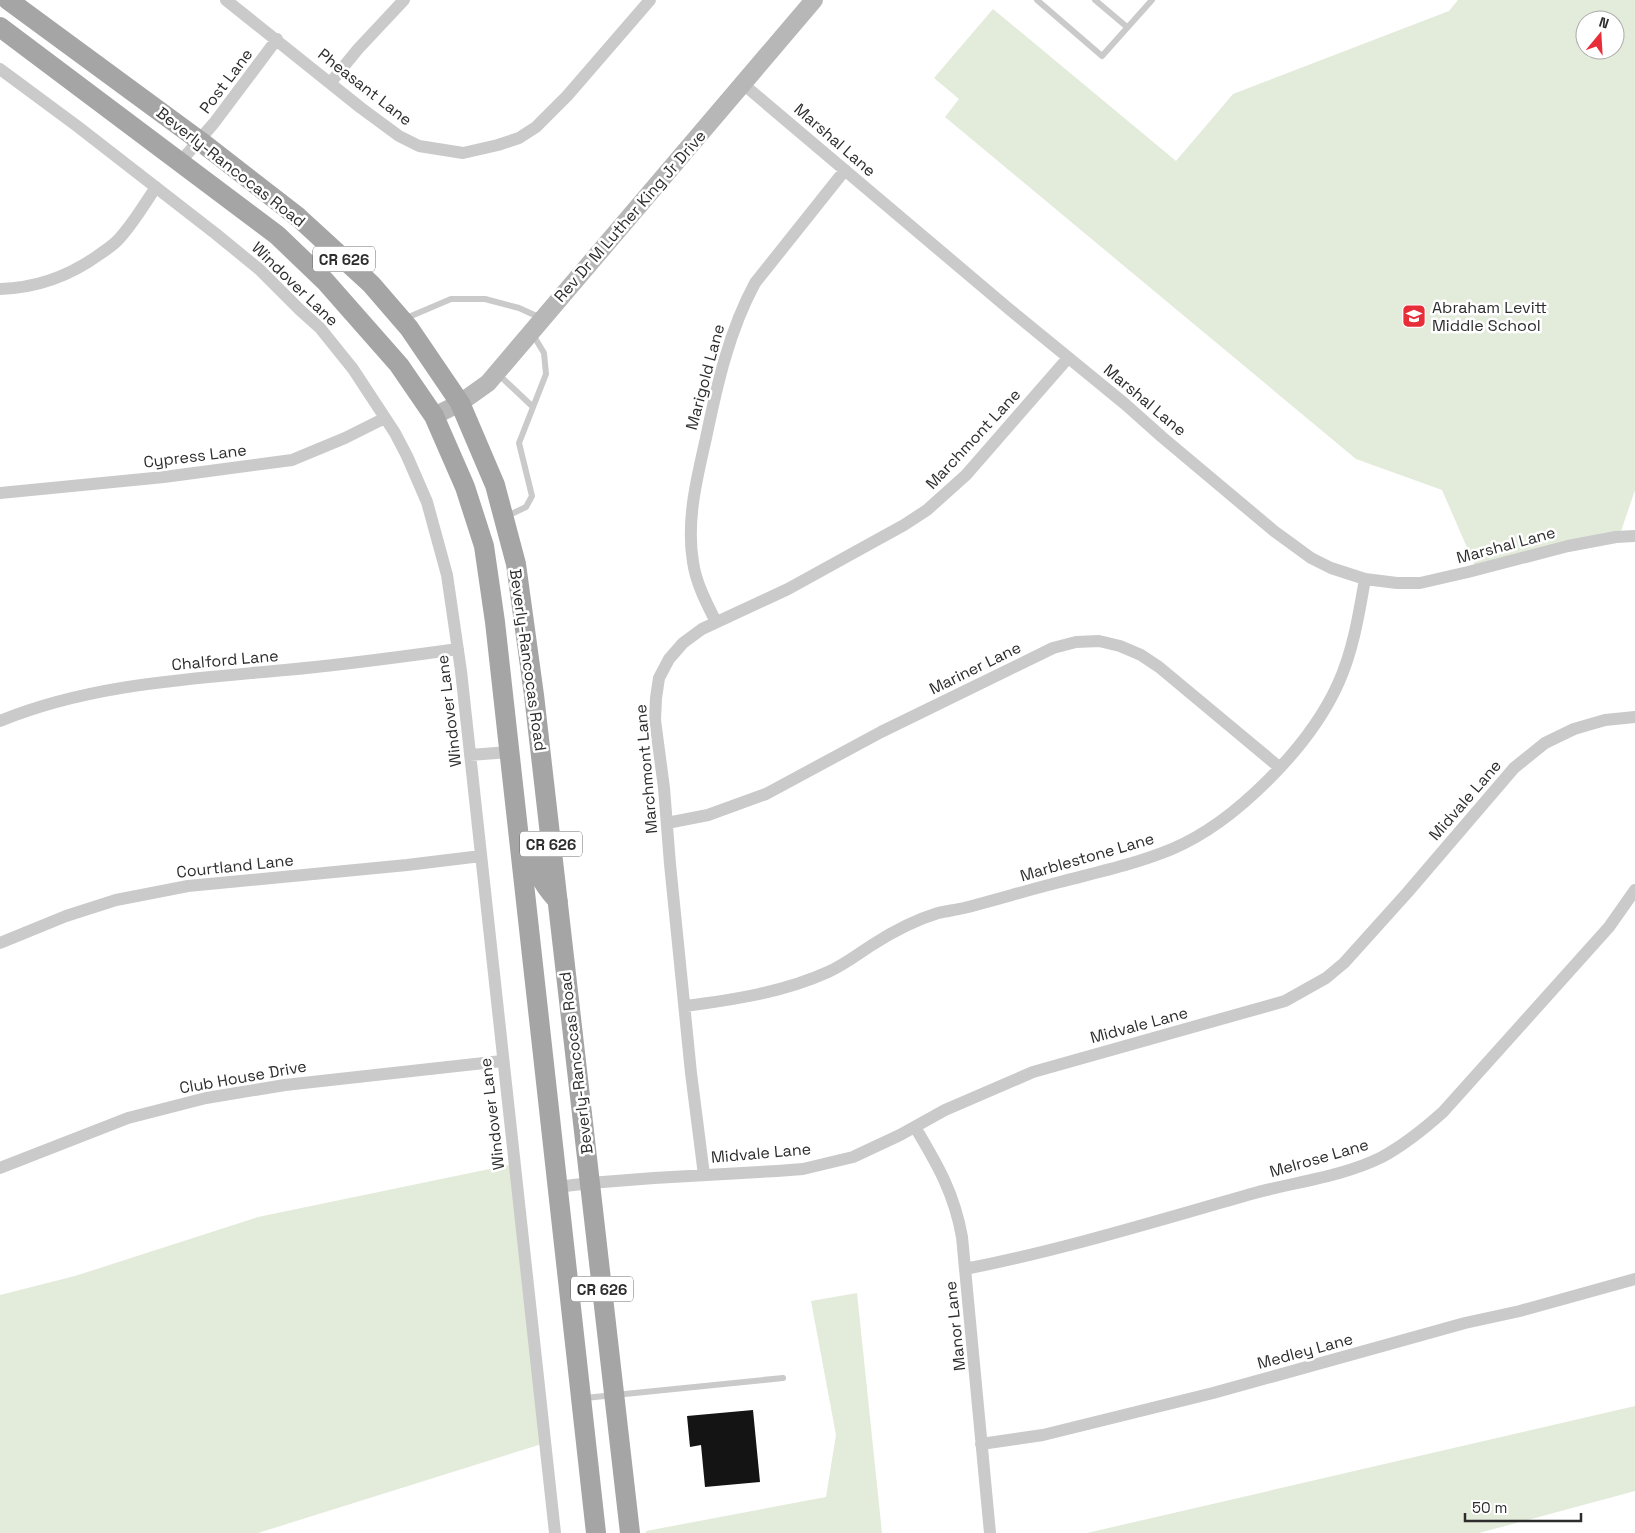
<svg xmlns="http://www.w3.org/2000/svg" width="1635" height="1533" font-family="'Space Grotesk',sans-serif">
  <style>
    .green { fill: #e3ebda; fill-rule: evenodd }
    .building { fill: #141414 }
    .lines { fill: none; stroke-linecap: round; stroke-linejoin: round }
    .lane { stroke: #cacaca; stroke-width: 6 }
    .street { stroke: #cacaca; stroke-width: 12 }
    .secondary { stroke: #b7b7b7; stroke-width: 18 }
    .primary { stroke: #a5a5a5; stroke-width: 20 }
    .labels { text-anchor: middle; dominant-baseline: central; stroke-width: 5; stroke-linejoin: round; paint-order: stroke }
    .shield { fill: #fff; stroke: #6c6c6c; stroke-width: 1 }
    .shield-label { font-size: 15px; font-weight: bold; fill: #2d2d2d }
    .street-label { font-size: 16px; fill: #2d2d2d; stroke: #fff }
    .poi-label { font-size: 16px; fill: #2d2d2d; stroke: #fff; text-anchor: start }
  </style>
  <rect width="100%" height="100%" fill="#fff"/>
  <path class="green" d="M1458 0H1635V490L1619 537 1476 568 1442 490 1356 459 945 117 959 99 934 78 993 9 1176 161 1233 94 1449 11ZM1585 20H1615V50H1585Z
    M514 1164 545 1443 258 1533H0V1295L75 1276 258 1217Z
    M857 1293 882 1533H646V1531L826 1497 836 1435 811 1301Z
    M1635 1406V1491L1479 1533H1087Z"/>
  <path class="building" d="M753 1410 760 1482 705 1487 701 1445 690 1447 687 1416Z"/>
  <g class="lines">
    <path class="lane" d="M1037 0 1102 56 1152 0
      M1095 0 1127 27
      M404 319 451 299H485L519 308 541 318
      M498 374 533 407
      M507 516 526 507 532 496 519 443 546 374 544 353 532 333
      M585 1398 783 1378"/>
    <path class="street" d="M226 0 361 108 399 136 419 146 463 153 498 145 519 138 536 127 567 96 650 0
      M0 69 77 126 216 234 260 270 300 310 320 328 353 369 395 433 407 456 427 502 447 575 461 671 555 1533
      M331 82 358 49 404 0
      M743 84 1009 309 1125 404 1162 437 1274 531 1311 558 1331 568 1365 579 1397 583H1420L1468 572 1568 546 1616 537 1635 536
      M181 161 214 123 277 39
      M0 289C36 288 70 276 100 254 106 250 113 245 118 240 133 224 144 205 156 187
      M0 493 164 477 292 460 345 438 385 418
      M716 622C706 602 696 583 693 562 686 520 697 478 706 438 717 385 729 331 755 283L845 170
      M0 721C90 684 190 679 285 670 343 665 400 657 458 649
      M470 755 509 752
      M667 823 708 815 766 794 881 732 1053 648 1076 642 1099 641 1120 646 1141 655 1159 667 1279 767
      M0 943 66 916 116 900 188 886 407 865 481 856
      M685 1006C733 1000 784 992 828 972 844 965 858 954 872 945 892 932 915 920 938 913 947 911 955 910 964 908 996 900 1028 890 1060 882 1098 872 1136 864 1172 849 1236 822 1310 746 1338 684 1353 651 1359 614 1365 579
      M915 1127C937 1164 954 1192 962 1237L990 1533
      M0 1168 128 1118 206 1098 285 1085 502 1061
      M704 1175 691 1073 670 864 664 788 655 720 656 698 659 678 669 659 683 643 702 629 788 589 904 525 927 510 966 475 1068 358
      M557 1187 590 1183 654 1178 777 1171 803 1169 853 1157 900 1135 945 1110 1033 1072 1285 1001 1326 978 1344 963 1407 893 1514 768 1545 743 1574 729 1605 720 1635 717
      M965 1269C1062 1250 1156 1221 1251 1194 1294 1182 1342 1177 1382 1157 1404 1145 1424 1129 1443 1112L1609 927 1635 890
      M981 1444 1043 1435 1213 1393 1465 1323 1520 1311 1635 1279"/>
    <path class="secondary" d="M434 416 460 403 488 383 814 0"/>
    <path class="primary" d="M8 0 200 141 298 217 371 284 409 328 460 403 495 485 516 564 534 695 630 1533
      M0 27 277 235 325 281 399 365 434 416 465 487 484 546 495 622 596 1533
      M533 841C536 870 538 879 558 901"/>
  </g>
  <defs>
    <g id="school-square" transform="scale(1.25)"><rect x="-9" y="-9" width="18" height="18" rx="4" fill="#e62d38" stroke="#fff"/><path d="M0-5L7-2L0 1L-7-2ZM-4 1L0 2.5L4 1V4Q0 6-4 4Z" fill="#fff"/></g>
  </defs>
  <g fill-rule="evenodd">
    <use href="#school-square" x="1414" y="316"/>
  </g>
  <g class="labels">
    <g class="shield">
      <rect x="313" y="246.5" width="62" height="25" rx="4"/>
      <rect x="520" y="831.5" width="62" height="25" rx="4"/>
      <rect x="571" y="1276.5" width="62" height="25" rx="4"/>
    </g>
    <g class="shield-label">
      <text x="344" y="259">CR 626</text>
      <text x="551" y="844">CR 626</text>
      <text x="602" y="1289">CR 626</text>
    </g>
    <g class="street-label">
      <text transform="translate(226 81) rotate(-53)">Post Lane</text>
      <text transform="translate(365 87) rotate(38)">Pheasant Lane</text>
      <text transform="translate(835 140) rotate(41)">Marshal Lane</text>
      <text transform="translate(231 167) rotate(38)">Beverly-Rancocas Road</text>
      <text transform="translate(630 216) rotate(-49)">Rev Dr M Luther King Jr Drive</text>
      <text transform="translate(295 284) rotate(44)">Windover Lane</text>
      <text transform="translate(705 377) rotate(-75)">Marigold Lane</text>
      <text transform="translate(1145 400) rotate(40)">Marshal Lane</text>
      <text transform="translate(973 439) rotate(-47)">Marchmont Lane</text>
      <text transform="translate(195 456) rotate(-7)">Cypress Lane</text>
      <text transform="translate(1506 545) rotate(-15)">Marshal Lane</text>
      <text transform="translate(225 660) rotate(-5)">Chalford Lane</text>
      <text transform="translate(528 660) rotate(82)">Beverly-Rancocas Road</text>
      <text transform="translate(975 668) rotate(-26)">Mariner Lane</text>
      <text transform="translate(449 711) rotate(-97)">Windover Lane</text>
      <text transform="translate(646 769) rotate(-95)">Marchmont Lane</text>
      <text transform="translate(1465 800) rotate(-49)">Midvale Lane</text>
      <text transform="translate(1087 857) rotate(-16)">Marblestone Lane</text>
      <text transform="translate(235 866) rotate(-6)">Courtland Lane</text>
      <text transform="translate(1139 1025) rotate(-15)">Midvale Lane</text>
      <text transform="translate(576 1063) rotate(-97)">Beverly-Rancocas Road</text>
      <text transform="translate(243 1077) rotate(-10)">Club House Drive</text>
      <text transform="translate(492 1114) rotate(-97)">Windover Lane</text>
      <text transform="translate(761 1153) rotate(-5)">Midvale Lane</text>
      <text transform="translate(1319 1158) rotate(-16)">Melrose Lane</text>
      <text transform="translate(955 1326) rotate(-96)">Manor Lane</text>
      <text transform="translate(1305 1351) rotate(-15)">Medley Lane</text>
    </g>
    <g class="poi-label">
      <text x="1432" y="307">Abraham Levitt<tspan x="1432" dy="18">Middle School</tspan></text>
    </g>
  </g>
  <g transform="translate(1600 35) rotate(18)"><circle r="24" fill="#ffffff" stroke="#ababab"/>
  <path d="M0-4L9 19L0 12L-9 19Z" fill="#e62d38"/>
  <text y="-8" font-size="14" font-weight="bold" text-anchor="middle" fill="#2d2d2d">N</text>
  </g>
  <path d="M1465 1513v8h116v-8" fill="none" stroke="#2d2d2d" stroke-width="2.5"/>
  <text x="1472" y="1513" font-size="15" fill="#2d2d2d" stroke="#ffffff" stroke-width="4" paint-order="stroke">50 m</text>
</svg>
